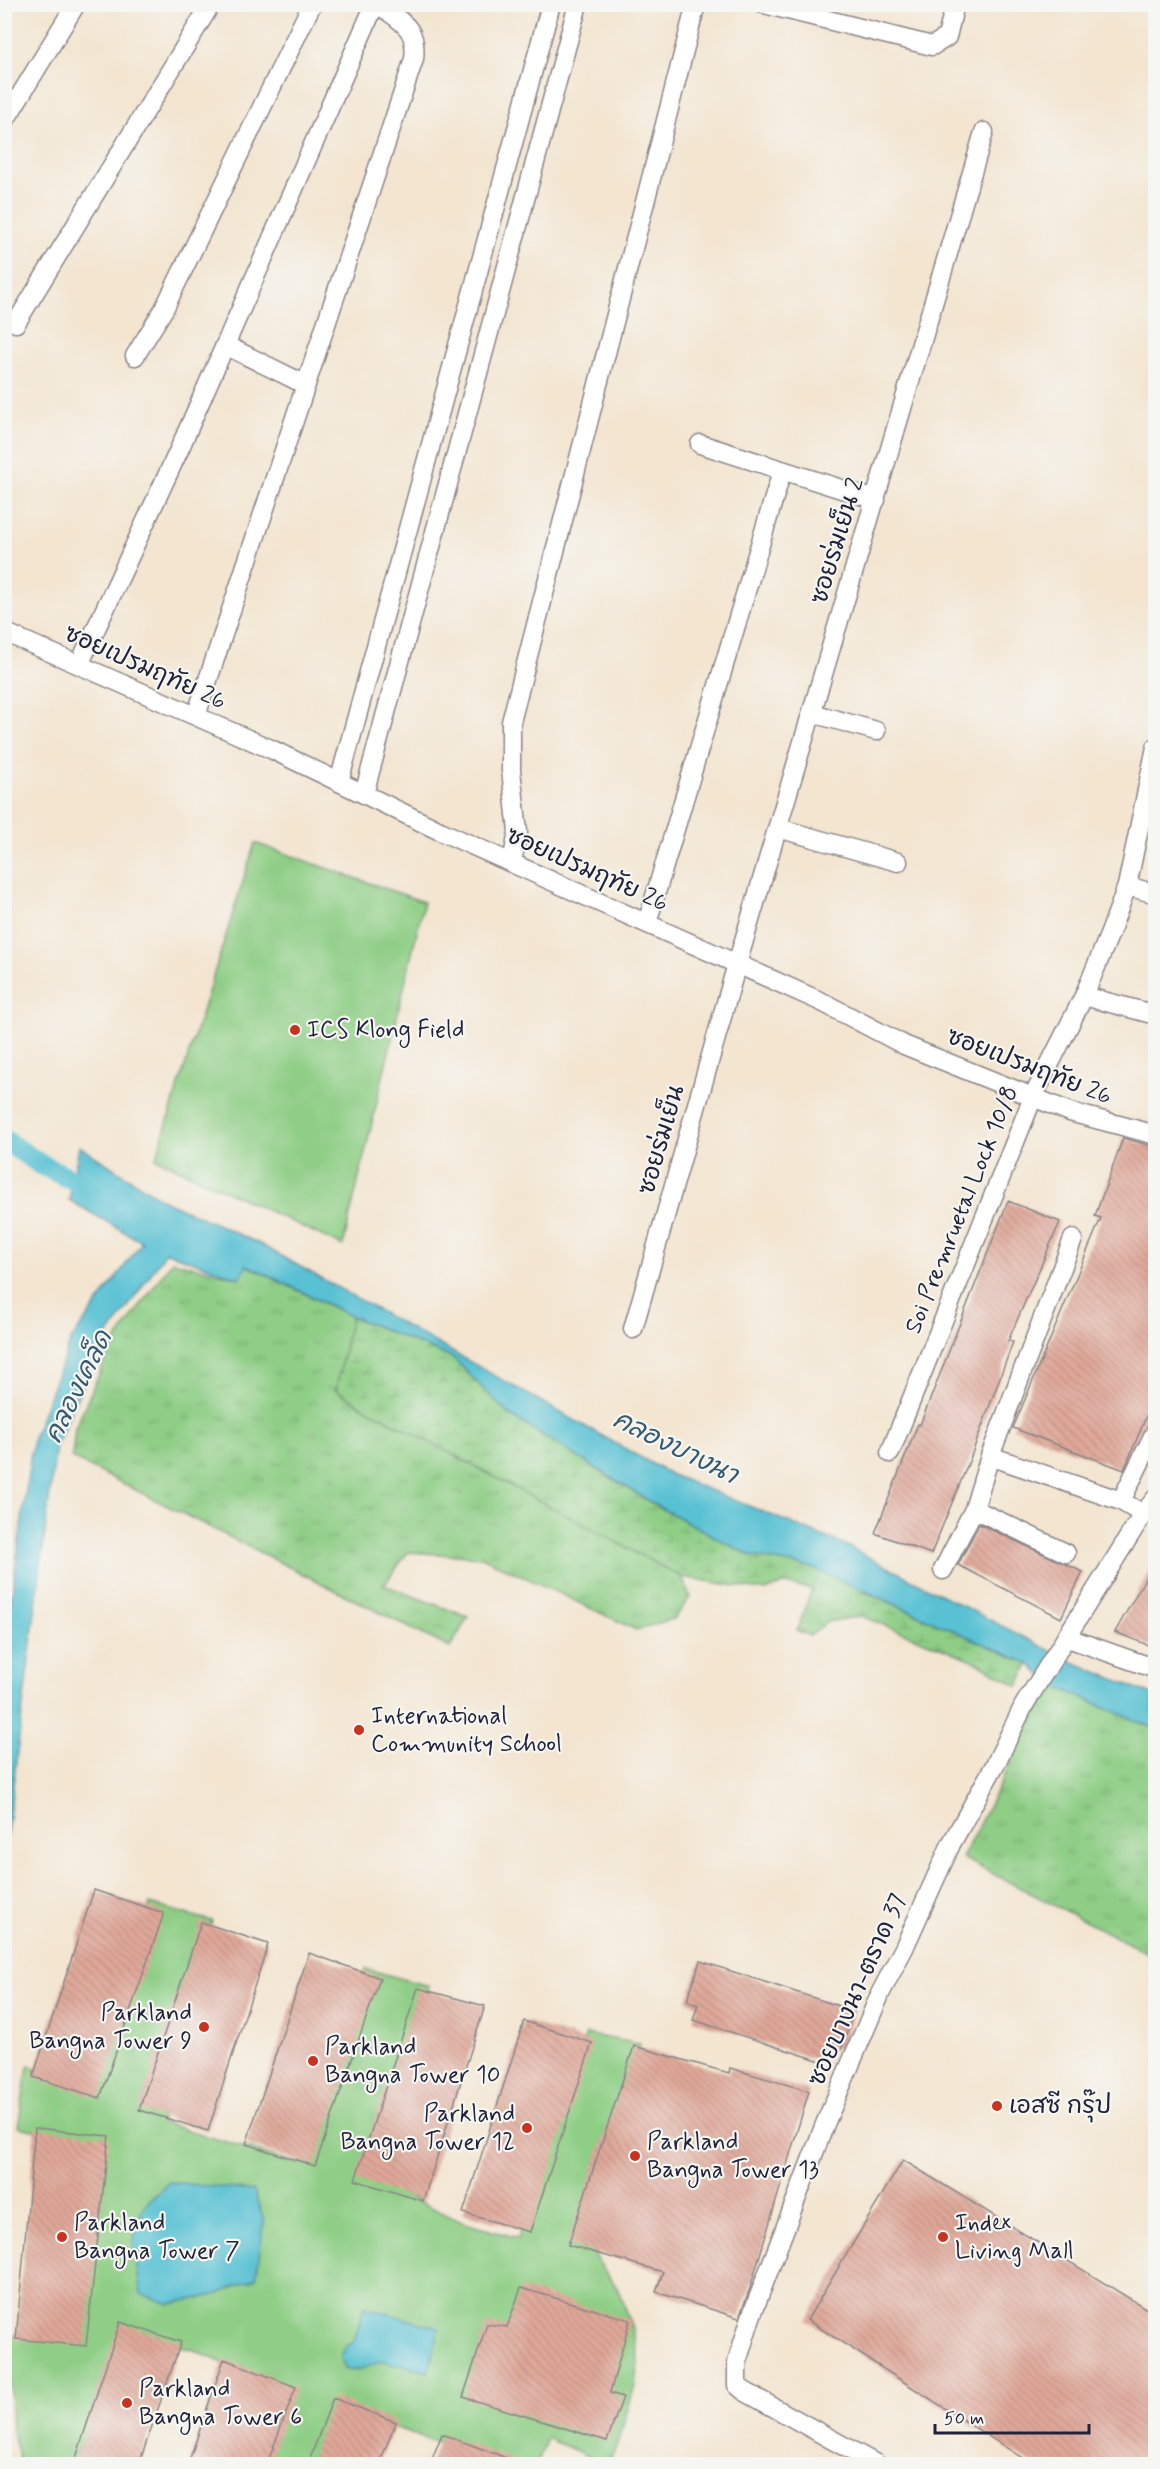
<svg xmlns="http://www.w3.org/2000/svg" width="1160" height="2469" font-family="Mynerve,'Playpen Sans Thai',sans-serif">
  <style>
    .grass { fill: url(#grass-tufts); stroke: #587860; stroke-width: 1.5 }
    .wetland { fill: url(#wetland-marsh); stroke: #587860; stroke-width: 1.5 }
    .garden { fill: #8ece85; stroke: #587860; stroke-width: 1.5 }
    .water { fill: #58c1d3; stroke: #3d7287; stroke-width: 1.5 }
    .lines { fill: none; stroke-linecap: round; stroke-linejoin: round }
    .canal { stroke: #58c1d3; stroke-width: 21 }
    .building { fill: url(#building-back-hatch) }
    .street-casing { stroke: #8a8486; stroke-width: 21 }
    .street { stroke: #fff; stroke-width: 18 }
    .poi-dot { fill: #c8321e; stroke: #f6f6f2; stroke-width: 2 }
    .labels { text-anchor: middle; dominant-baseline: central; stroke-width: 4.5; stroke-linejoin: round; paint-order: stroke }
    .street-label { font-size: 24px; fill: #22223b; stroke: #f6f6f2 }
    .poi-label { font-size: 24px; fill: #22223b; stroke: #f6f6f2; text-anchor: start }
    .water-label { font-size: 26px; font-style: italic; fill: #355a70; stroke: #f6f6f2 }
  </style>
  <defs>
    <pattern id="grass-tufts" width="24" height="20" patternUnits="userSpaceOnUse" patternTransform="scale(1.5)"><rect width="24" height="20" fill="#8ece85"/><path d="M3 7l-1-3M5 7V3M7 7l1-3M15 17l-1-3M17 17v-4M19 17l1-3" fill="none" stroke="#7ab174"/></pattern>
    <pattern id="wetland-marsh" width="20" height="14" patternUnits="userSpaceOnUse" patternTransform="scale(1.5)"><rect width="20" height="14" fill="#8ece85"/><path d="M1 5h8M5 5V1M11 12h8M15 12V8" fill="none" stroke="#7ab174"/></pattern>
    <pattern id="building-back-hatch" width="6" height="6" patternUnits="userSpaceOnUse" patternTransform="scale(1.5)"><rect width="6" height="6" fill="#dfa899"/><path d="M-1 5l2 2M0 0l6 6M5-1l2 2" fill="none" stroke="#bf9085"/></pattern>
  </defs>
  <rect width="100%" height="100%" fill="#f6f6f2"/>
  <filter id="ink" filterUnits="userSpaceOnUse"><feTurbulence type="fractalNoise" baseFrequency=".0167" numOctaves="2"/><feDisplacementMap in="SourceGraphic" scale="12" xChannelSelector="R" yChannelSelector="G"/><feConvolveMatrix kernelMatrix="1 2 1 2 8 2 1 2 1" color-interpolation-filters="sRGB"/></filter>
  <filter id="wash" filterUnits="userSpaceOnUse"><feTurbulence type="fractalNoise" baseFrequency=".008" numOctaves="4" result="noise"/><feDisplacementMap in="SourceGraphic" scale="24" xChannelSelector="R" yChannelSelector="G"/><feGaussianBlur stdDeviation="1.35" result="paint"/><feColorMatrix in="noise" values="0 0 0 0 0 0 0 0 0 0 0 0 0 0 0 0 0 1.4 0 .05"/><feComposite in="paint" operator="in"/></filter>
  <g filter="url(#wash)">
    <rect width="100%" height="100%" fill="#f3e5d0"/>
    <path class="grass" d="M172 1261 239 1278 246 1265 351 1316 336 1390 362 1406 682 1577 690 1597 675 1618 636 1630 482 1557 408 1552 384 1585 468 1617 450 1648 72 1458 75 1428 111 1347Z
      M1051 1684 1155 1729V1957L962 1858Z"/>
    <path class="wetland" d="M351 1316 453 1358 508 1414 657 1506 751 1556 813 1568 1029 1664 1018 1686 973 1660 861 1616 827 1622 810 1636 797 1630 812 1589 783 1584 766 1591 682 1577 362 1406 336 1390Z"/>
    <path class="garden" d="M255 843 424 902 343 1246 156 1158Z
      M150 1904 212 1921 160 2122 299 2164 312 2149 366 1969 429 1986 370 2178 464 2223 518 2238 586 2034 640 2044 588 2242 604 2271 619 2289 632 2328 638 2360 635 2386 614 2454 606 2464 547 2438 537 2464H495L496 2462 340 2409 319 2464H262L287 2392 194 2350 135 2338 71 2464H21L12 2430 8 2335 80 2328 101 2144 18 2127 28 2066 96 2080Z"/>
    <path class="water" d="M79 1146 163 1200 258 1243 672 1475 845 1545 1066 1659 1155 1696V1729L1051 1684 1029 1664 813 1568 751 1556 657 1506 508 1414 453 1358 351 1316 247 1265 239 1278 166 1252 98 1350 56 1446 5 1848V1645L33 1438 71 1340 142 1242 69 1200Z
      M169 2182 254 2191 264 2221 256 2278 215 2295 169 2304 141 2294 133 2240 143 2207Z
      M364 2307 439 2328 429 2372 383 2361C368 2365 362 2373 345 2368L341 2358 345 2347 354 2341Z"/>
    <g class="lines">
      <path class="canal" d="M4 1140 40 1164 98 1192"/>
    </g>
    <g id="blocks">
      <path class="building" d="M1123 1138 1155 1147V1395L1124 1470 1013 1428 1101 1218 1095 1216Z
        M1008 1201 1060 1222 1008 1341 1013 1342 970 1459 931 1554 875 1533 918 1424 920 1425Z
        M979 1524 1083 1572 1061 1618 958 1565Z
        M1155 1561V1648L1115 1632Z
        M94 1890 164 1913 100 2098 33 2077Z
        M201 1922 268 1944 208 2131 139 2110Z
        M309 1953 380 1978 315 2166 246 2144Z
        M700 1961 854 2011 841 2050 829 2046 824 2062 693 2020 698 2005 687 2001Z
        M418 1988 485 2006 423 2201 355 2180Z
        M524 2021 592 2043 530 2232 463 2213Z
        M634 2046 729 2073 730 2068 809 2091 750 2288 739 2318 656 2292 663 2272 568 2245Z
        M35 2128 109 2136 86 2346 16 2339Z
        M903 2160 1155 2314V2464H1032L807 2320Z
        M521 2288 630 2320 610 2393 623 2397 607 2441 463 2397 487 2324 507 2327Z
        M120 2322 181 2342 139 2464H74Z
        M224 2359 296 2387 267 2464H188Z
        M333 2398 396 2422 379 2464H308Z
        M442 2434 520 2463V2464H430Z"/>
    </g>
  </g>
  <g filter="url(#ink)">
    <use href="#blocks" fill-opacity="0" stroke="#8a8486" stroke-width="1.5"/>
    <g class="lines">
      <g class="street-casing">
        <path id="street" d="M764 4 932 46 947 37 955 4
          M4 122 76 4
          M16 323 211 4
          M225 345 306 385
          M135 356 164 309 312 4
          M700 444 876 500
          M4 632 273 750 440 831 822 1002 904 1045 1070 1112 1156 1135
          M79 665 179 450 375 4
          M812 713 876 731
          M196 716 414 59C418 27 401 22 378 4
          M339 782 551 4
          M364 794 578 4
          M778 828 898 862
          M512 862 518 832 511 770V722L696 4
          M1127 886 1156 894
          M647 923 782 471
          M1084 996 1156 1015
          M633 1329 737 964 984 132
          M890 1453 1033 1097 1084 996 1110 933 1127 886 1156 747
          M990 1456 1121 1501 1143 1514
          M1121 1501 1156 1430
          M974 1509 1066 1553
          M943 1570 974 1509 990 1456 1073 1239
          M1068 1638 1156 1669
          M876 2464 744 2391 737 2385V2362L751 2317 825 2124 881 1992 904 1948 951 1844 996 1763 1024 1705 1143 1514 1156 1498"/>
      </g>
      <use href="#street" class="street"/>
    </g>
  </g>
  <g class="poi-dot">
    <circle cx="295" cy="1030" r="6"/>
    <circle cx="359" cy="1730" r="6"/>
    <circle cx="204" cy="2027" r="6"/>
    <circle cx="313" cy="2061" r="6"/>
    <circle cx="997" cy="2106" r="6"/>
    <circle cx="527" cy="2128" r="6"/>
    <circle cx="635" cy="2156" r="6"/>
    <circle cx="62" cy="2237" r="6"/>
    <circle cx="943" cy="2237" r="6"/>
    <circle cx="127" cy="2403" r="6"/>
  </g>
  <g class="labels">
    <g class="street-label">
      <text transform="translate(838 541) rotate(-73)">ซอยร่มเย็น 2</text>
      <text transform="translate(145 668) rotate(24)">ซอยเปรมฤทัย 26</text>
      <text transform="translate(587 870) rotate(24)">ซอยเปรมฤทัย 26</text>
      <text transform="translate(1029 1067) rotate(21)">ซอยเปรมฤทัย 26</text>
      <text transform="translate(662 1140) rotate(-74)">ซอยร่มเย็น</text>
      <text transform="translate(962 1210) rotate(-68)">Soi Premruetal Lock 10/8</text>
      <text transform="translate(858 1990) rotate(-66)">ซอยบางนา-ตราด 37</text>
    </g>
    <g class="poi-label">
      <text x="307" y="1030">ICS Klong Field</text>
      <text x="371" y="1716">International<tspan x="371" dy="28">Community School</tspan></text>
      <text x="192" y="2013" text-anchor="end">Parkland<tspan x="192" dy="28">Bangna Tower 9</tspan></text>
      <text x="325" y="2047">Parkland<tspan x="325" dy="28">Bangna Tower 10</tspan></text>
      <text x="1009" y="2106">เอสซี กรุ๊ป</text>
      <text x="515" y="2114" text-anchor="end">Parkland<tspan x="515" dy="28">Bangna Tower 12</tspan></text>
      <text x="647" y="2142">Parkland<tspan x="647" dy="28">Bangna Tower 13</tspan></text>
      <text x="74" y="2223">Parkland<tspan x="74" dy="28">Bangna Tower 7</tspan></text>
      <text x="955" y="2223">Index<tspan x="955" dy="28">Living Mall</tspan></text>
      <text x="139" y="2389">Parkland<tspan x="139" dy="28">Bangna Tower 6</tspan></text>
    </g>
    <g class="water-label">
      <text transform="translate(79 1387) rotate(-64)">คลองเคล็ด</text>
      <text transform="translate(675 1448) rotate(26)">คลองบางนา</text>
    </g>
  </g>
  <rect width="1160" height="2469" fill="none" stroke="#f6f6f2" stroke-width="24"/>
  <path d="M935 2424v9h154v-9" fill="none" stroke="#22223b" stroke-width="3"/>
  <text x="944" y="2424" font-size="18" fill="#22223b" stroke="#f6f6f2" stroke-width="4.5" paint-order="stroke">50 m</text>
</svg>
